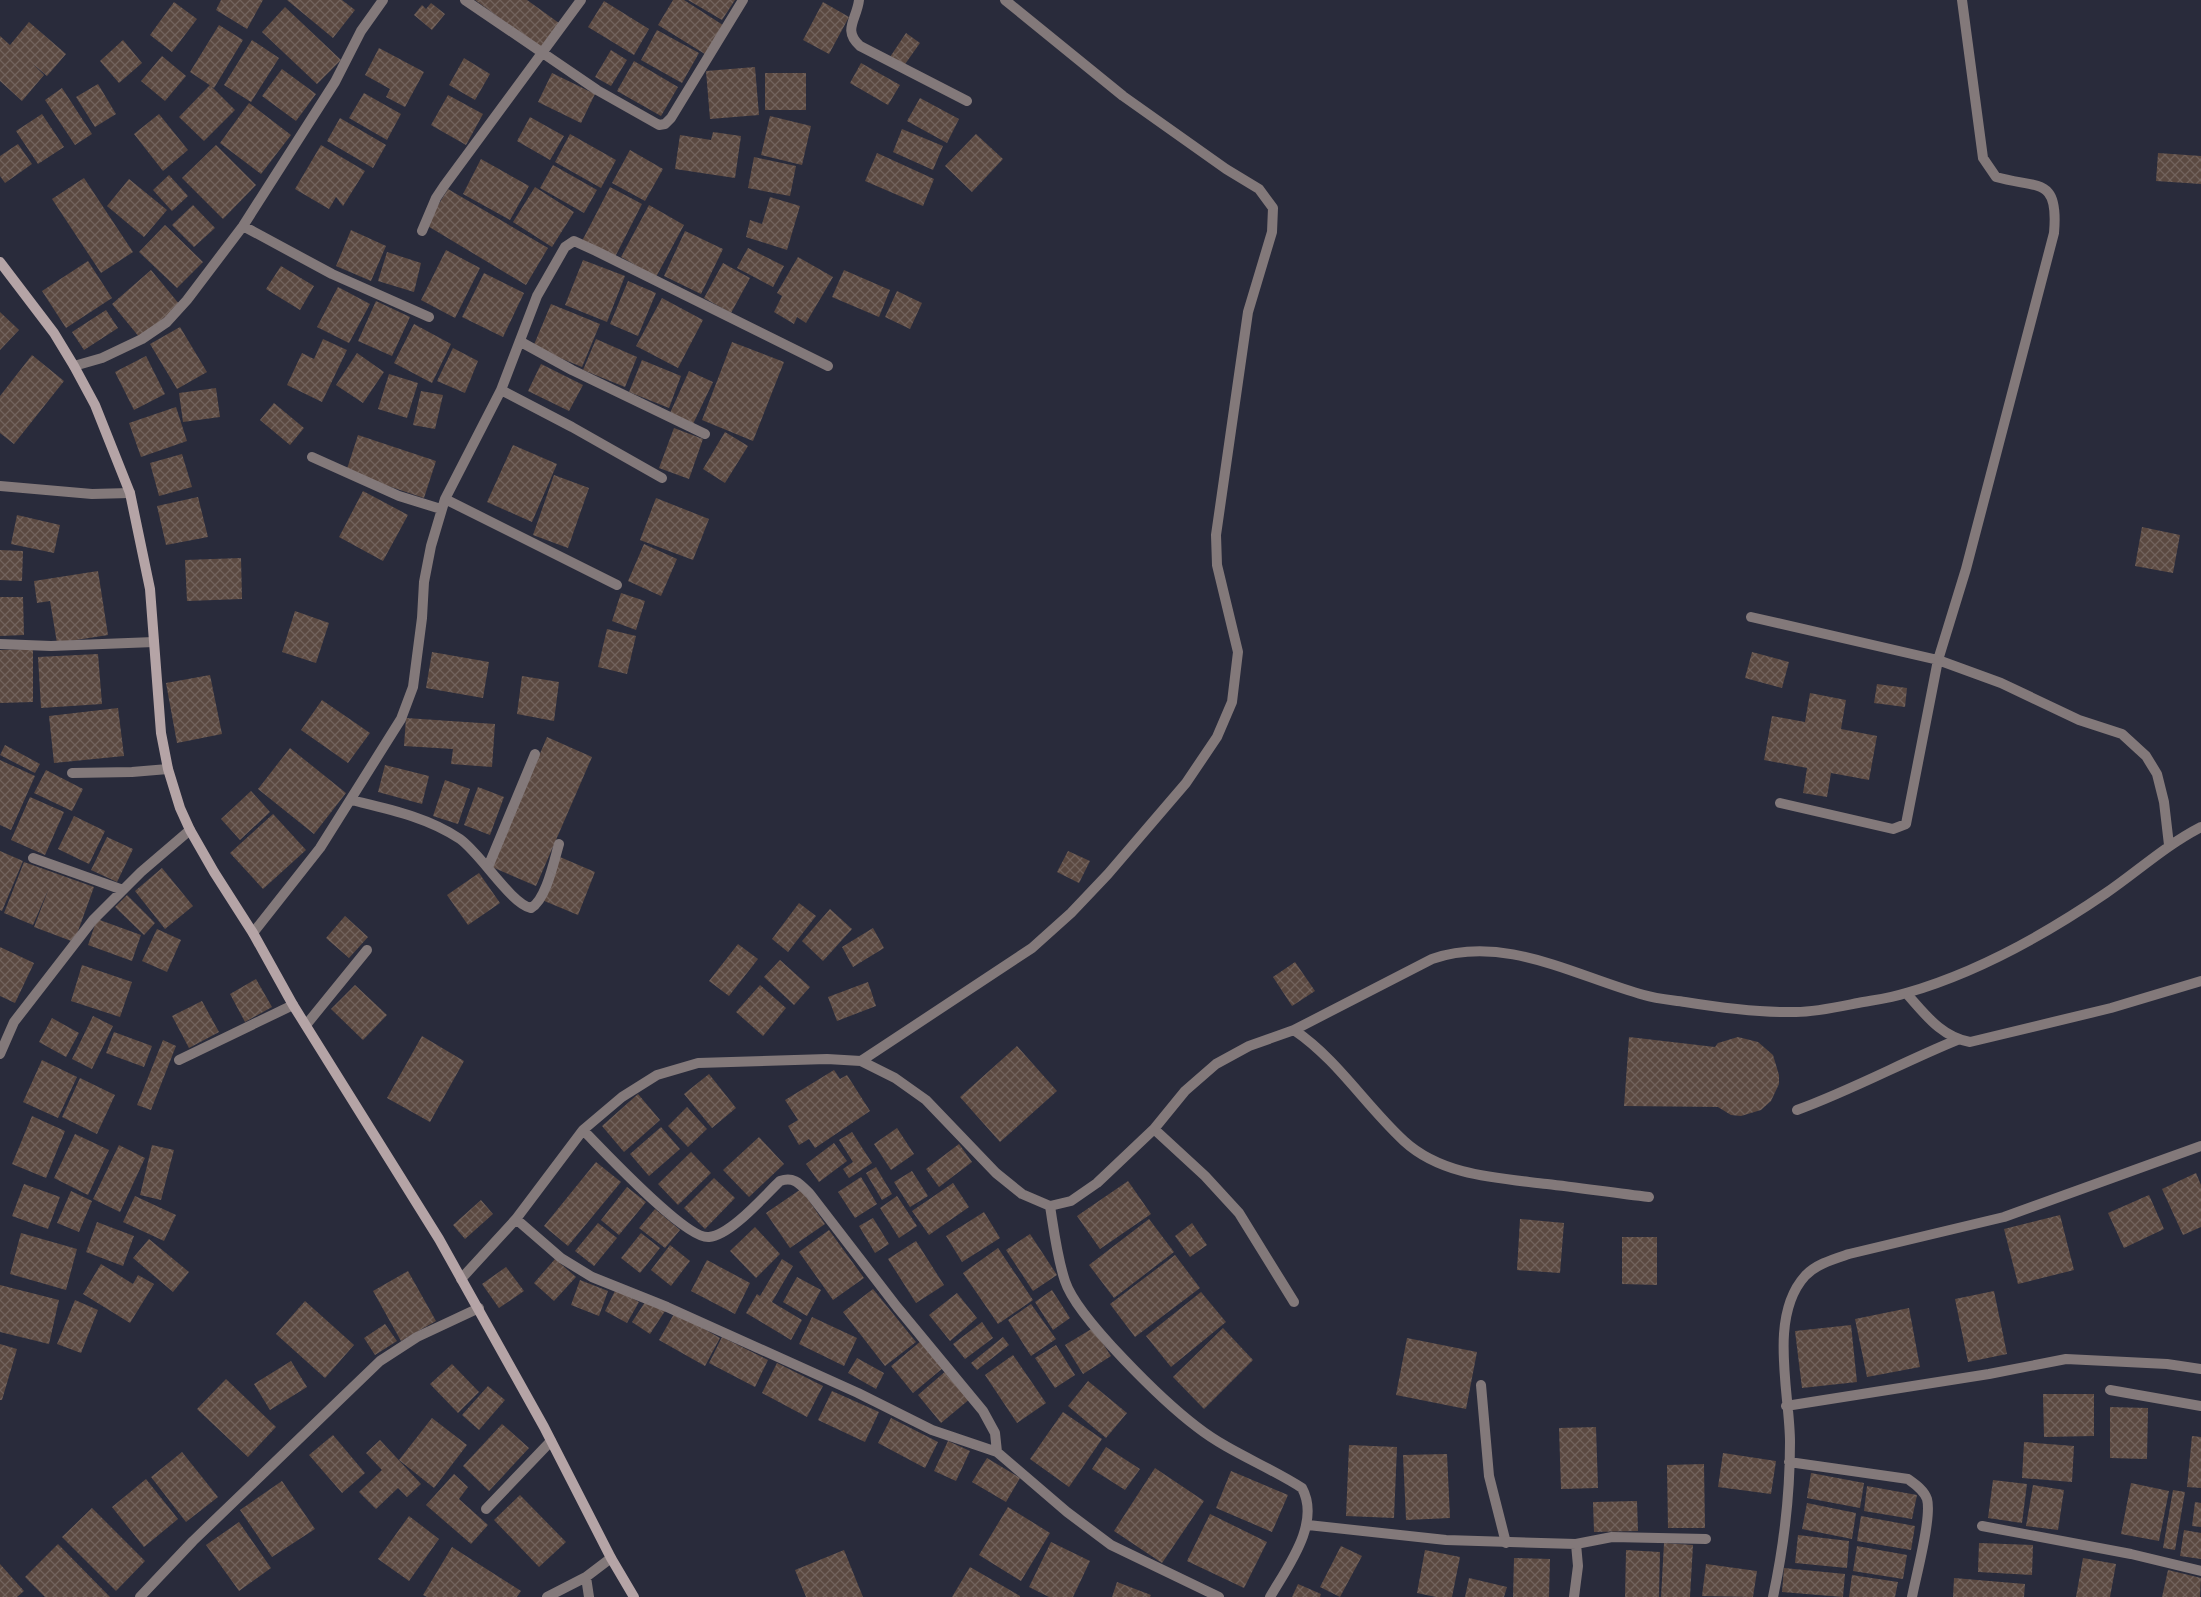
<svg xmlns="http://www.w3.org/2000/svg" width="2201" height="1597" font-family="Jost,sans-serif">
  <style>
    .building { fill: url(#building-cross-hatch) }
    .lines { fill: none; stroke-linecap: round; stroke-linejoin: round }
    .lane { stroke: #83797a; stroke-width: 10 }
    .street { stroke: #83797a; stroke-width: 10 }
    .secondary { stroke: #b5a4a6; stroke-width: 10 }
  </style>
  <defs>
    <pattern id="building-cross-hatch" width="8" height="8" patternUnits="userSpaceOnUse" patternTransform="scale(1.25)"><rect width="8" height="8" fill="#5b4941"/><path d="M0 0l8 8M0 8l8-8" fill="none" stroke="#72635d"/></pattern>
  </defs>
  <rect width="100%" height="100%" fill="#292b3b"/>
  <path class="building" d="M221 0H263L247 29 216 10Z
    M287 0H342L355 10 333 38Z
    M475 0H527L559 23 540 48Z
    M673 0H684L726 27 708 56 658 25Z
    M688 0H735L722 20Z
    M604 1 649 29 634 55 588 27Z
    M174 2 197 19 172 52 150 35Z
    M823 2 849 17 829 54 803 40Z
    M431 3 445 14 432 30 414 15 422 5 426 9Z
    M285 7 341 60 317 84 262 32Z
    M29 22 66 54 47 76 33 64 44 75 22 101 0 81V36L10 45Z
    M219 25 243 40 214 88 190 72Z
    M657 30 699 53 682 83 641 60Z
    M906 33 920 43 903 67 890 57Z
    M123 40 142 63 119 83 100 61Z
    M252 40 279 58 251 102 224 85Z
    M379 48 424 72 405 107 386 97 390 89 365 75Z
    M611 50 627 60 611 86 595 77Z
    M162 56 186 76 165 101 141 81Z
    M464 58 490 74 475 100 449 85Z
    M634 61 678 87 661 116 617 91Z
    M861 63 900 85 888 105 850 83Z
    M755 67 759 115 710 119 706 71Z
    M282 69 316 94 296 121 262 96Z
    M552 73 595 94 581 123 538 102Z
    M765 73H806V110H765Z
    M98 84 116 114 95 127 76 97Z
    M210 85 235 110 204 141 179 117Z
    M62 88 92 134 75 145 45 100Z
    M364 93 401 114 387 140 349 118Z
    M448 95 483 114 466 145 431 125Z
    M920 98 959 119 947 143 907 121Z
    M249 103 291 135 261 174 220 143Z
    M42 114 64 147 38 164 16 131Z
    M159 114 188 150 163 171 134 134Z
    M770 116 811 126 802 165 761 155Z
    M530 117 564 136 550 160 517 141Z
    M340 118 386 145 373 168 327 141Z
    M902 129 943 146 933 170 893 152Z
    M713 132 741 136 735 178 675 169 680 135 711 140Z
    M570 134 616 160 601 188 555 162Z
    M976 134 1003 159 972 192 945 166Z
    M18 144 32 164 5 183 0 176V156Z
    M216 145 256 185 223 219 182 178Z
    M321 145 365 171 343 206 336 197 329 209 295 189Z
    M630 150 663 169 645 201 612 183Z
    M877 153 934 179 923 206 865 181Z
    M2158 153 2201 156V184L2156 181Z
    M754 157 796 166 790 196 748 188Z
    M481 159 529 186 510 220 463 194Z
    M553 165 597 190 584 213 540 188Z
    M169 175 188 196 172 211 153 190Z
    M84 178 133 252 101 273 52 199Z
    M129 179 167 210 144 237 107 206Z
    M535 187 574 212 552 247 513 222Z
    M610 187 642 204 615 257 582 241Z
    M448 189 548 248 526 285 426 225Z
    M770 197 800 206 787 250 746 237 750 220 762 224Z
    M193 205 215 228 194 247 172 225Z
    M649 205 684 225 656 277 621 257Z
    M165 225 203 262 177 288 139 252Z
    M351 230 386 246 371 281 336 266Z
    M685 231 723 249 701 294 664 276Z
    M748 248 784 266 773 287 737 268Z
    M446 250 480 268 455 318 421 300Z
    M387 252 421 263 414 292 378 281Z
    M798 257 833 277 806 323 797 317 794 324 774 312 782 296 777 293Z
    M583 260 625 276 607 322 565 305Z
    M88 261 112 298 66 328 42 291Z
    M723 263 750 278 731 313 704 298Z
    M281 266 314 286 300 310 266 289Z
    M151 270 180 305 140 338 112 304Z
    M844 270 890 290 879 317 832 297Z
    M484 273 524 293 503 337 462 317Z
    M628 281 656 293 638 336 610 324Z
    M338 287 370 304 349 343 317 327Z
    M897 291 922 303 910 329 885 317Z
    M662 298 703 320 678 368 636 346Z
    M376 301 410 317 392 356 358 341Z
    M551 304 600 324 582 367 533 347Z
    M106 310 118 328 84 350 72 332Z
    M0 312 19 330 0 350Z
    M414 324 451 344 432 383 394 363Z
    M180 327 207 372 177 389 150 344Z
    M323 339 347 350 322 402 287 385 302 353 314 359Z
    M596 339 637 357 625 387 583 370Z
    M732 342 784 362 753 441 702 420Z
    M453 348 478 361 465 393 437 381Z
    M357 353 384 372 363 403 336 385Z
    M32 355 64 381 14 444 0 433V396Z
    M146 356 165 394 134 410 115 372Z
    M642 360 681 376 669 408 629 392Z
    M541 364 583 385 569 411 528 391Z
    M689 371 713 382 693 424 670 413Z
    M389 374 418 383 407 418 378 409Z
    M216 388 220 417 183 422 179 393Z
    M421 391 443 395 435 429 413 425Z
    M274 403 304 428 290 445 260 420Z
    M176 407 187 441 141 457 129 423Z
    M674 428 703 439 689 479 659 468Z
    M725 432 748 446 725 483 703 469Z
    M358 435 436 461 424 498 346 472Z
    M513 445 557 464 532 522 487 502Z
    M182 454 192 487 159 496 150 463Z
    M554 475 589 488 568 548 533 535Z
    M363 491 408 515 383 561 339 537Z
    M198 497 208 537 166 545 157 506Z
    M656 498 709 519 693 560 640 540Z
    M17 515 60 525 54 553 11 544Z
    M2142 527 2180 535 2173 573 2135 566Z
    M644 544 677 559 661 596 628 581Z
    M0 550 23 551 22 581 0 580Z
    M241 558 242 599 187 601 185 560Z
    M98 571 108 635 57 643 50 601 37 603 34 581Z
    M621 593 645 601 636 630 612 621Z
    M0 597H23L24 635 0 636Z
    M295 611 329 623 316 663 282 652Z
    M607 629 636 636 627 674 598 667Z
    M33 649V702L0 703V650Z
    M432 652 489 662 483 698 426 688Z
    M1752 652 1789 662 1782 688 1745 678Z
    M98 654 102 704 41 708 38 657Z
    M210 675 222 734 177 743 166 683Z
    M522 676 559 682 554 721 517 714Z
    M1877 684 1907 688 1905 707 1874 703Z
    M1810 693 1846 700 1841 729 1877 736 1869 780 1831 773 1827 797 1803 793 1807 768 1764 760 1772 716 1805 722Z
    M322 700 370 733 348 763 301 730Z
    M118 708 124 756 54 763 49 716Z
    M406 718 495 724 492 767 451 764 453 749 404 746Z
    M547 737 592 757 536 886 492 867Z
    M5 745 40 764 35 773 0 755Z
    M290 748 346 793 314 834 258 789Z
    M0 760 35 776 11 830 0 825Z
    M385 765 429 776 422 804 378 792Z
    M46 770 83 789 72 811 34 793Z
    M445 780 470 789 458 824 433 816Z
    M478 787 504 797 490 835 464 825Z
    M251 791 270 812 240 840 221 819Z
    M30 797 64 812 45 855 11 840Z
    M273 814 306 850 263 889 230 853Z
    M74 816 105 831 89 864 58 849Z
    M107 837 133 849 117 882 91 870Z
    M0 851 23 861 2 911 0 910Z
    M1068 851 1090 861 1079 883 1057 872Z
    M560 857 595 872 578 915 542 900Z
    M24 862 94 887 74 942 34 927 49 888 33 925 4 913Z
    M162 868 193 906 165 929 135 891Z
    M479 873 500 903 468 925 447 895Z
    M127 895 155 923 144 935 115 907Z
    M799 903 816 916 788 952 772 939Z
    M830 909 852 929 823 961 802 941Z
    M345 916 368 937 349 958 326 938Z
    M97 919 141 935 132 961 88 945Z
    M873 928 884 948 853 967 842 947Z
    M157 929 181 940 167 972 142 961Z
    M738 944 758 959 729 996 709 981Z
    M0 947 34 963 15 1003 0 996Z
    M780 960 810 987 794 1005 764 977Z
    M1295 962 1315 991 1292 1006 1273 977Z
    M82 965 132 982 120 1017 71 1001Z
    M256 979 272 1007 245 1022 230 994Z
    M868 982 876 1006 837 1021 828 997Z
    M355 985 387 1015 363 1040 331 1009Z
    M760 985 786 1008 763 1036 736 1012Z
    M202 1001 219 1032 189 1048 172 1016Z
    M93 1016 113 1026 92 1069 72 1059Z
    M52 1018 79 1033 66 1057 39 1042Z
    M114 1032 152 1046 144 1067 106 1053Z
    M422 1036 464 1061 430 1122 387 1098Z
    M1629 1037 1715 1047 1718 1043 1738 1037 1758 1042 1773 1055 1779 1075V1084L1771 1101 1761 1110 1741 1116 1731 1115 1718 1107 1624 1106Z
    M163 1040 176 1046 151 1110 137 1105Z
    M1017 1046 1057 1091 1000 1142 960 1097Z
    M42 1060 77 1077 58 1118 23 1102Z
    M834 1070 840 1079 847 1075 870 1111 815 1148 809 1139 799 1145 788 1126 798 1120 785 1100Z
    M709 1074 736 1108 712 1128 684 1094Z
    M80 1078 115 1095 97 1134 62 1117Z
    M638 1094 660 1120 624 1152 602 1126Z
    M687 1107 707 1129 688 1147 668 1126Z
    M32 1116 65 1131 46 1178 12 1164Z
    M661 1127 680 1149 649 1176 630 1154Z
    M897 1128 914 1154 891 1170 874 1144Z
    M852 1132 872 1163 849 1178 843 1169 853 1162 839 1140Z
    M75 1134 109 1150 88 1195 54 1178Z
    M759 1137 784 1164 749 1197 723 1170Z
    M834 1143 847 1161 819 1182 806 1164Z
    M959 1144 972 1162 939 1187 926 1169Z
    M119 1145 145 1158 120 1212 93 1199Z
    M152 1145 174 1150 161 1200 140 1195Z
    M691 1152 711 1173 678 1205 658 1184Z
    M596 1162 621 1182 568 1246 544 1226Z
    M876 1167 892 1194 882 1200 866 1173Z
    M912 1171 928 1196 910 1207 894 1182Z
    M2196 1173 2201 1185V1227L2183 1235 2162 1189Z
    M861 1177 877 1204 855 1218 838 1192Z
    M714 1178 735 1198 705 1229 684 1208Z
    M1128 1181 1151 1214 1100 1249 1077 1216Z
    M953 1183 969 1207 929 1235 912 1211Z
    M24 1184 60 1197 48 1229 12 1216Z
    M627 1187 646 1202 619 1235 601 1220Z
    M801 1189 825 1224 790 1248 766 1213Z
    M71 1191 92 1201 79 1232 57 1223Z
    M2149 1195 2164 1229 2124 1248 2108 1213Z
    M135 1196 176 1215 164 1241 123 1222Z
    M897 1196 917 1226 899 1238 880 1208Z
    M481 1200 493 1214 465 1239 453 1225Z
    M655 1209 680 1230 665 1248 639 1228Z
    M984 1212 1000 1238 962 1262 946 1236Z
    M2060 1215 2074 1270 2018 1284 2004 1229Z
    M873 1218 889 1244 875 1253 859 1226Z
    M1149 1219 1174 1252 1114 1298 1089 1265Z
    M1520 1219 1564 1223 1560 1273 1517 1270Z
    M97 1222 134 1236 123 1266 86 1252Z
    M598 1223 617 1238 594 1266 575 1251Z
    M1192 1223 1207 1245 1190 1257 1175 1236Z
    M755 1227 780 1254 756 1278 730 1251Z
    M829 1230 864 1278 833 1300 799 1252Z
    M21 1233 77 1249 66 1290 10 1274Z
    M641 1233 660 1248 640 1273 621 1258Z
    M1030 1234 1057 1275 1033 1291 1006 1250Z
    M1622 1237H1657V1285L1622 1284Z
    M149 1239 189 1272 173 1292 133 1258Z
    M916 1241 944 1285 916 1303 888 1259Z
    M670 1245 690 1261 671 1286 651 1270Z
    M998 1248 1033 1300 998 1324 963 1273Z
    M1175 1255 1200 1288 1135 1337 1110 1304Z
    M555 1259 576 1277 554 1301 534 1283Z
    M782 1259 793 1266 772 1302 802 1320 791 1340 746 1313 757 1294 760 1296Z
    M707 1260 750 1283 735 1314 691 1291Z
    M101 1264 133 1284 138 1275 154 1284 130 1323 83 1294Z
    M506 1267 524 1291 499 1308 482 1284Z
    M408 1271 436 1321 401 1341 373 1291Z
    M797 1277 821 1290 807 1316 783 1302Z
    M580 1280 608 1291 599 1316 571 1305Z
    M0 1285 59 1300 49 1344 0 1332Z
    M616 1289 639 1302 627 1323 605 1311Z
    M873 1289 916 1342 885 1366 843 1312Z
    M1052 1290 1070 1318 1053 1330 1035 1302Z
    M1994 1291 2007 1354 1968 1362 1955 1299Z
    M1201 1292 1226 1322 1171 1367 1146 1336Z
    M957 1293 977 1318 950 1341 929 1315Z
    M647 1299 665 1311 650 1334 632 1322Z
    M75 1300 98 1310 81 1353 57 1344Z
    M305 1301 354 1345 325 1378 276 1334Z
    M1031 1304 1056 1339 1031 1356 1008 1320Z
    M1909 1308 1920 1367 1867 1377 1855 1319Z
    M675 1312 720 1338 705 1366 659 1340Z
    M812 1317 857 1338 844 1366 799 1344Z
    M982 1322 993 1338 965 1359 953 1344Z
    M385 1324 397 1341 375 1355 364 1338Z
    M1851 1325 1857 1382 1802 1388 1795 1331Z
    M1093 1328 1111 1356 1083 1374 1065 1345Z
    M1223 1328 1253 1360 1204 1409 1173 1377Z
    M722 1337 768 1360 755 1387 709 1363Z
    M1003 1337 1009 1345 977 1370 971 1363Z
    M1407 1338 1477 1352 1466 1409 1396 1395Z
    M921 1341 943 1368 913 1393 891 1366Z
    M0 1344 17 1349 2 1400H0Z
    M1056 1345 1075 1375 1055 1388 1035 1358Z
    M1013 1355 1046 1403 1017 1423 985 1375Z
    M857 1358 884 1373 876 1389 848 1373Z
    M291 1361 307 1387 270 1410 254 1384Z
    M777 1363 823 1386 807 1417 762 1393Z
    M452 1364 479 1392 458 1413 430 1384Z
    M947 1370 971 1398 941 1423 918 1395Z
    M226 1379 276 1427 248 1457 197 1409Z
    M1088 1381 1127 1413 1106 1438 1068 1406Z
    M488 1386 505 1400 479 1430 462 1415Z
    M832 1391 879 1412 865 1442 818 1420Z
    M2043 1394H2094V1436L2044 1437Z
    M2110 1407 2148 1408 2147 1459 2110 1458Z
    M1063 1412 1102 1439 1069 1487 1030 1459Z
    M432 1418 467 1445 434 1488 399 1460Z
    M891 1418 938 1442 925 1468 878 1443Z
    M502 1424 529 1448 489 1491 463 1466Z
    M1596 1427 1598 1488 1561 1489 1559 1428Z
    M333 1435 365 1473 342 1493 309 1455Z
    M2192 1436 2201 1437V1488L2187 1487Z
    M380 1440 421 1484 407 1497 398 1488 376 1509 359 1492 382 1470 366 1453Z
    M948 1441 970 1451 956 1481 934 1471Z
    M2024 1442 2074 1446 2072 1482 2022 1478Z
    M1349 1445 1397 1447 1394 1518 1346 1516Z
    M1106 1447 1140 1469 1125 1490 1092 1469Z
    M182 1452 218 1497 186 1522 151 1477Z
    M1723 1453 1776 1461 1771 1494 1718 1487Z
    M1447 1454 1450 1518 1406 1520 1403 1455Z
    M987 1458 1020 1478 1006 1502 972 1482Z
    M1704 1464 1705 1528H1668L1667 1465Z
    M1155 1468 1204 1501 1162 1563 1114 1531Z
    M1231 1471 1288 1495 1272 1532 1216 1508Z
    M1811 1473 1864 1483 1860 1508 1807 1498Z
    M454 1474 468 1487 459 1499 488 1525 471 1544 426 1505Z
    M146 1479 178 1519 144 1547 112 1507Z
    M1993 1480 2027 1484 2022 1523 1988 1518Z
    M282 1481 315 1529 272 1557 240 1510Z
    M2131 1483 2169 1491 2159 1541 2121 1534Z
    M2033 1485 2064 1490 2058 1530 2026 1526Z
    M1867 1486 1917 1495 1912 1519 1864 1511Z
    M2173 1490 2185 1492 2175 1550 2163 1548Z
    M520 1495 566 1542 539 1567 494 1520Z
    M1637 1501 1638 1531 1594 1532 1593 1502Z
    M2195 1502 2201 1503V1527L2192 1526Z
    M1807 1503 1856 1513 1852 1539 1802 1529Z
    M1008 1507 1050 1533 1021 1581 979 1555Z
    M92 1508 145 1561 116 1591 62 1537Z
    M1210 1514 1267 1542 1244 1588 1187 1561Z
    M409 1516 439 1539 409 1581 378 1559Z
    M1861 1516 1915 1526 1911 1550 1857 1541Z
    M239 1522 271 1568 239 1591 206 1545Z
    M2184 1530 2201 1533V1559L2180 1556Z
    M1798 1535 1849 1541 1847 1568 1795 1563Z
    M1051 1542 1090 1561 1073 1597H1049L1029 1587Z
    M1664 1543 1693 1545 1690 1597H1661Z
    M1979 1543 2033 1545 2032 1575 1978 1572Z
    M58 1544 110 1597H45L25 1577Z
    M1341 1546 1362 1556 1340 1597 1320 1587Z
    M1857 1546 1907 1555 1903 1579 1853 1571Z
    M452 1547 521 1591 517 1597H427L423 1595Z
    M844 1550 863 1597H806L795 1570Z
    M1425 1550 1460 1557 1452 1597H1436L1417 1593Z
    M1626 1550 1660 1552 1659 1597H1625Z
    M1514 1558 1550 1559 1549 1597H1513Z
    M2083 1558 2116 1564 2110 1597H2076Z
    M0 1564 24 1591 17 1597H0Z
    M1706 1564 1757 1571 1753 1597 1702 1596Z
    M970 1567 1020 1596V1597H952Z
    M1784 1568 1845 1574 1843 1597 1782 1592Z
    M2168 1570 2201 1578 2200 1597H2162Z
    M1852 1575 1898 1582 1895 1597H1849Z
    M1469 1578 1507 1587 1504 1597H1465Z
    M1954 1578 2025 1584 2024 1597H1953Z
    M1117 1582 1151 1595 1150 1597H1112Z
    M1298 1584 1321 1594 1320 1597H1292Z"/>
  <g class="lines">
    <path class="lane" d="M1481 1385 1489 1476 1506 1543"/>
    <path class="street" d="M465 0 597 90 659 125 665 124 671 118 743 0
      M859 0C857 19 842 30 860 46L967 101
      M243 226 332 274 429 317
      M422 231 436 198 444 186 581 0
      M521 342 572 370 705 434
      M74 366 102 358 142 339 167 322 187 300 243 226 335 82 361 31 383 0
      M501 390 572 427 662 478
      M312 457 399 496 441 509
      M0 486 92 494 130 493
      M445 499 617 585
      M1751 617 1938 660 2001 683 2079 720 2122 734 2146 756 2157 774 2164 802 2169 845
      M0 644 51 646 154 642
      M72 773 132 772 168 769
      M351 800C388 809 428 817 460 839 481 854 511 904 531 908 546 900 554 861 559 844
      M1780 803 1893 829 1906 824 1938 660 1966 569 2054 233C2059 176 2038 189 1996 177L1983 158 1962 0
      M33 858 123 890
      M488 867 535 754
      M253 933 320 848 401 719 413 687 422 618 424 582 431 546 445 499 501 390 537 296 565 247 574 241 596 251 828 366
      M1906 993C1925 1014 1941 1037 1970 1042L2111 1008 2201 981
      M306 1025 367 950
      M1294 1030C1338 1060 1365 1105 1404 1141 1442 1176 1498 1178 1547 1184 1581 1188 1615 1193 1649 1197
      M0 1054 14 1022 93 920 141 872 190 830
      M179 1060 293 1005
      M861 1061 1032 948 1071 913 1108 874 1186 783 1217 737 1232 702 1238 652 1217 565 1216 535 1248 312 1272 232 1273 208 1259 189 1226 169 1123 96 1005 0
      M1797 1110C1852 1090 1903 1062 1957 1040
      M1154 1129 1205 1176 1239 1213 1294 1302
      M1050 1206C1054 1231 1057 1257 1065 1281 1077 1318 1164 1402 1197 1427 1229 1452 1268 1466 1302 1488 1321 1523 1288 1566 1270 1597
      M516 1219 561 1258 592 1277 667 1307 858 1393 932 1430 997 1452 995 1433 983 1411 897 1307 810 1194C800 1184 794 1176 780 1181 764 1196 731 1235 709 1237 686 1240 603 1150 583 1130
      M461 1279 516 1219 583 1130 622 1097 657 1075 698 1063 827 1059 861 1061 895 1078 926 1100 996 1173 1022 1194 1050 1206 1071 1201 1097 1183 1154 1129 1185 1091 1216 1064 1249 1046 1294 1030 1432 959C1505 934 1575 976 1644 995 1657 999 1672 1000 1685 1002 1722 1008 1759 1013 1796 1012 1816 1012 1838 1007 1858 1003 1874 1000 1891 998 1906 993 1976 973 2046 934 2106 893 2138 871 2166 845 2201 827
      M2110 1390 2201 1406
      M1786 1406 1989 1374 2066 1359 2167 1364 2201 1369
      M997 1452 1067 1512 1111 1545 1219 1597
      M1789 1462 1908 1479C1915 1484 1924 1490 1927 1499 1932 1517 1916 1576 1912 1597
      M486 1509 551 1441
      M1308 1525 1446 1540 1576 1544 1578 1566 1574 1597
      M1982 1526 2131 1554 2201 1571
      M1576 1544 1612 1537 1706 1539
      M586 1577 589 1597
      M140 1597 193 1541 380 1361 417 1337 479 1308
      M547 1597 586 1577 611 1558
      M1773 1597C1784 1546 1790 1495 1790 1442 1790 1394 1768 1317 1805 1276 1816 1264 1834 1259 1849 1254L2004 1217 2201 1146"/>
    <path class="secondary" d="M0 262 54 333 74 366 95 405 130 493 150 589 161 733 168 769 180 808 190 830 214 872 253 933 293 1005 439 1239 544 1427 611 1558 634 1597"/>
  </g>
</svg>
